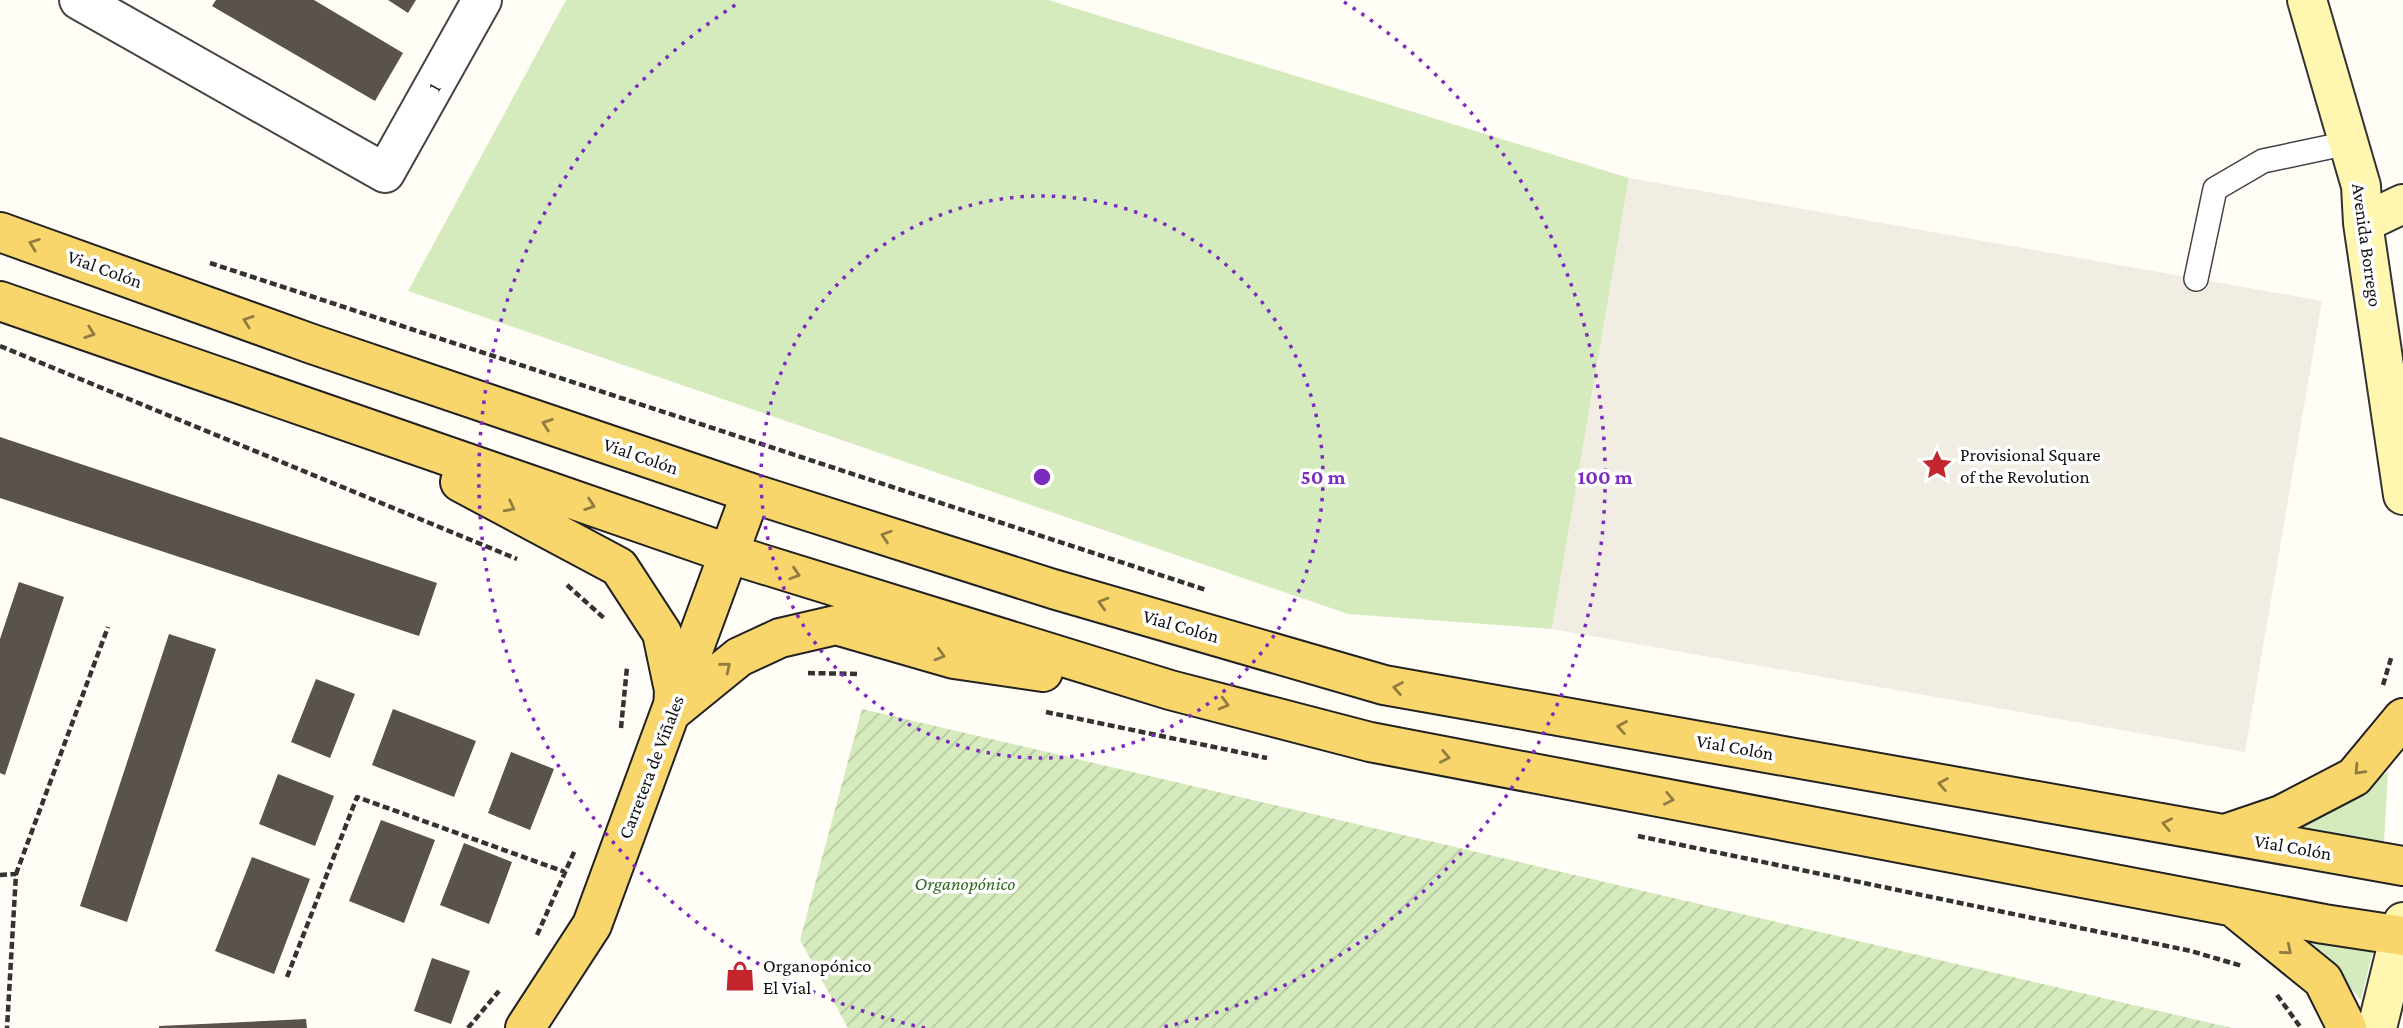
<svg xmlns="http://www.w3.org/2000/svg" width="2403" height="1028" font-family="'Crimson Pro',serif">
  <style>
    .grass { fill: #d5ebbd }
    .garden { fill: url(#garden-furrows) }
    .plaza { fill: #f1ede2 }
    .building { fill: #5a524d }
    .lines { fill: none; stroke-linecap: round; stroke-linejoin: round }
    .lane-casing { stroke: #444; stroke-width: 26 }
    .street-casing { stroke: #444; stroke-width: 42 }
    .secondary-casing { stroke: #333; stroke-width: 42 }
    .primary-casing { stroke: #222; stroke-width: 42 }
    .path { stroke: #333; stroke-width: 4.5; stroke-dasharray: 7 3.5; stroke-linecap: butt }
    .lane { stroke: #fff; stroke-width: 23 }
    .street { stroke: #fff; stroke-width: 38 }
    .secondary { stroke: #fff6b0; stroke-width: 38 }
    .primary { stroke: #f9d66b; stroke-width: 38 }
    .oneway { stroke: #917d42 }
    .ring { fill: none; stroke: #7b2cbf; stroke-width: 3.5; stroke-dasharray: 3.5 7 }
    .labels { text-anchor: middle; dominant-baseline: central; stroke-width: 7; stroke-linejoin: round; paint-order: stroke }
    .street-label { font-size: 19px; fill: #111; stroke: #fff }
    .poi-label { font-size: 19px; fill: #111; stroke: #fff; text-anchor: start }
    .park-label { font-size: 19px; font-style: italic; fill: #2f6b1f; stroke: #fff }
    .centre { fill: #7b2cbf; stroke: #fff; stroke-width: 3.5 }
    .ring-label { font-size: 21px; text-anchor: middle; font-weight: bold; fill: #7b2cbf; stroke: #fff; stroke-width: 7; stroke-linejoin: round; paint-order: stroke }
  </style>
  <defs>
    <pattern id="garden-furrows" width="10" height="10" patternUnits="userSpaceOnUse" patternTransform="scale(1.75)"><rect width="10" height="10" fill="#d5ebbd"/><path d="M-1 1l2-2M0 10L10 0M9 11l2-2" fill="none" stroke="#b6c8a1"/></pattern>
  </defs>
  <rect width="100%" height="100%" fill="#fffdf5"/>
  <path class="grass" d="M566 0H1048L1629 178 1552 629 1348 614 408 291Z
    M2388 772 2384 842 2292 830Z
    M2308 941 2373 950 2361 1000Z"/>
  <path class="garden" d="M862 709 2232 1028H848L800 940Z"/>
  <path class="plaza" d="M1629 178 2322 301 2245 752 1552 629Z"/>
  <path class="building" d="M216 0H314L403 53 375 101 212 6Z
    M388 0H416L408 13Z
    M0 437 437 583 419 636 0 498Z
    M19 582 64 597 5 775 0 773V639Z
    M169 634 216 649 127 922 80 906Z
    M316 679 355 694 330 758 291 742Z
    M393 709 476 741 454 797 372 765Z
    M511 752 554 769 530 830 488 813Z
    M278 774 334 796 315 846 259 824Z
    M381 820 435 840 404 923 349 901Z
    M464 843 512 862 489 924 440 905Z
    M252 857 310 879 274 974 215 951Z
    M432 958 470 971 451 1024 414 1011Z
    M306 1019 307 1028H159V1026Z"/>
  <g class="lines">
    <g class="lane-casing">
      <path id="lane" d="M2196 279 2215 189 2263 161 2348 143"/>
    </g>
    <g class="street-casing">
      <path id="street" d="M79 0 385 173 482 0"/>
    </g>
    <g class="secondary-casing">
      <path id="secondary" d="M2307 0 2361 186 2363 223 2403 495
        M2363 223 2403 204
        M2377 1028 2403 922"/>
    </g>
    <g class="primary-casing">
      <path id="primary" d="M0 232 312 344 751 493 1053 589 1384 685 2403 866
        M0 301 730 554 1170 690 1370 742 2324 924 2403 936
        M460 482 619 567 662 633 674 690 673 711
        M675 709 739 657 780 638 836 625 954 659 1043 672
        M2225 834 2281 815 2354 777 2403 718
        M2238 911 2323 980 2347 1028
        M525 1028 592 925 751 493"/>
    </g>
    <path class="path" d="M210 263 1206 590
      M0 346 517 559
      M567 585 605 619
      M808 673 859 674
      M2383 685 2392 655
      M1046 712 1267 758
      M621 728 627 667
      M1638 836 2191 951 2242 966
      M16 874 108 627
      M0 875 16 874 7 1028
      M537 935 575 850
      M287 977 357 797 565 872
      M2277 995 2301 1028
      M468 1028 499 991"/>
    <use href="#lane" class="lane"/>
    <use href="#street" class="street"/>
    <use href="#secondary" class="secondary"/>
    <use href="#primary" class="primary"/>
  </g>
  <defs><path id="oneway-chevron" d="M-2-3.5L2.5 0L-2 3.5" fill="none" stroke-width="1.6" stroke-linecap="round" stroke-linejoin="round" transform="scale(1.75)"/></defs>
  <g class="oneway">
    <use href="#oneway-chevron" transform="translate(34 244) rotate(-160)"/>
    <use href="#oneway-chevron" transform="translate(248 321) rotate(-160)"/>
    <use href="#oneway-chevron" transform="translate(90 333) rotate(19)"/>
    <use href="#oneway-chevron" transform="translate(547 424) rotate(-161)"/>
    <use href="#oneway-chevron" transform="translate(590 505) rotate(19)"/>
    <use href="#oneway-chevron" transform="translate(510 507) rotate(27)"/>
    <use href="#oneway-chevron" transform="translate(886 536) rotate(-162)"/>
    <use href="#oneway-chevron" transform="translate(795 574) rotate(18)"/>
    <use href="#oneway-chevron" transform="translate(1103 603) rotate(-164)"/>
    <use href="#oneway-chevron" transform="translate(940 655) rotate(16)"/>
    <use href="#oneway-chevron" transform="translate(726 667) rotate(-39)"/>
    <use href="#oneway-chevron" transform="translate(1398 688) rotate(-170)"/>
    <use href="#oneway-chevron" transform="translate(1224 704) rotate(15)"/>
    <use href="#oneway-chevron" transform="translate(1622 727) rotate(-170)"/>
    <use href="#oneway-chevron" transform="translate(1445 757) rotate(11)"/>
    <use href="#oneway-chevron" transform="translate(2359 770) rotate(133)"/>
    <use href="#oneway-chevron" transform="translate(1943 784) rotate(-170)"/>
    <use href="#oneway-chevron" transform="translate(1669 799) rotate(11)"/>
    <use href="#oneway-chevron" transform="translate(2167 824) rotate(-169)"/>
    <use href="#oneway-chevron" transform="translate(2287 950) rotate(40)"/>
  </g>
  <g class="ring">
    <circle cx="1042" cy="477" r="281"/>
    <path d="M925 1028A563 563 0 0 1 740 2M1344 2A563 563 0 0 1 1159 1028"/>
  </g>
  <defs>
    <g id="sight-bare" transform="scale(2.415)"><path d="M0-6L1.8-2.2L6-1.7L2.9 1.2L3.7 5.4L0 3.3L-3.7 5.4L-2.9 1.2L-6-1.7L-1.8-2.2Z" fill="#c4262e" stroke="#fff" stroke-width="2.5" paint-order="stroke"/></g>
    <g id="shop-bare" transform="scale(2.415)"><path d="M-5-2.5h2.3a2.7 3.5 0 0 1 5.4 0H5L5.5 6h-11ZM-1.5-2.5h3a1.5 2.3 0 0 0-3 0Z" fill="#c4262e" stroke="#fff" stroke-width="2.5" paint-order="stroke"/></g>
  </defs>
  <g fill-rule="evenodd">
    <use href="#sight-bare" x="1937" y="465"/>
    <use href="#shop-bare" x="740" y="976"/>
  </g>
  <g class="labels">
    <g class="street-label">
      <text transform="translate(434 87) rotate(-61)">1</text>
      <text transform="translate(2367 245) rotate(82)">Avenida Borrego</text>
      <text transform="translate(105 269) rotate(20)">Vial Colón</text>
      <text transform="translate(641 456) rotate(19)">Vial Colón</text>
      <text transform="translate(1181 626) rotate(16)">Vial Colón</text>
      <text transform="translate(1735 747) rotate(10)">Vial Colón</text>
      <text transform="translate(651 767) rotate(-69)">Carretera de Viñales</text>
      <text transform="translate(2293 847) rotate(10)">Vial Colón</text>
    </g>
    <g class="poi-label">
      <text x="1960" y="454">Provisional Square<tspan x="1960" dy="22">of the Revolution</tspan></text>
      <text x="763" y="965">Organopónico<tspan x="763" dy="22">El Vial</tspan></text>
    </g>
    <g class="park-label">
      <text x="965" y="883">Organopónico</text>
    </g>
  </g>
  <circle cx="1042" cy="477" r="10" class="centre"/>
  <g class="ring-label">
    <text x="1323" y="484">50 m</text>
    <text x="1605" y="484">100 m</text>
  </g>
</svg>
